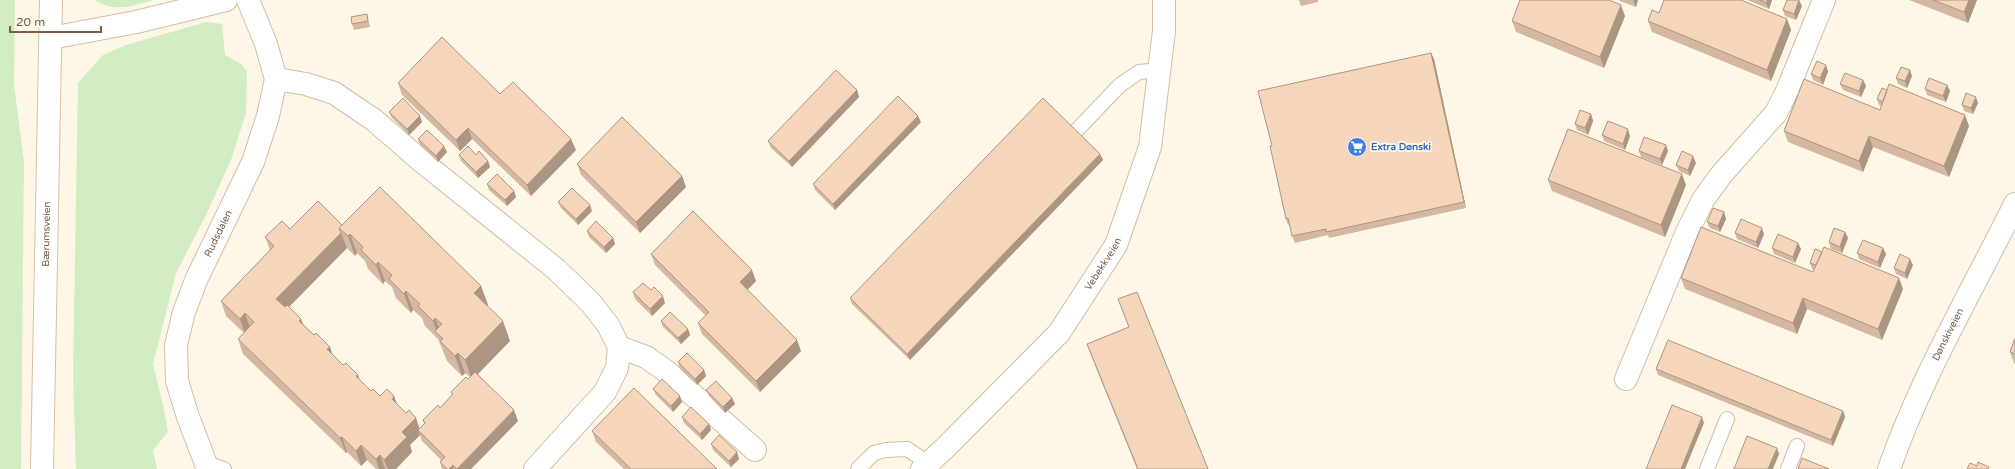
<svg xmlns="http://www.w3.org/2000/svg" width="2015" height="469" font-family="'Varela Round',sans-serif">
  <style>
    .green { fill: #d2edc3 }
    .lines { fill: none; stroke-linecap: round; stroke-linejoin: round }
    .service-casing { stroke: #d1beaa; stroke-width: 16 }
    .minor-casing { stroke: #d1beaa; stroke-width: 24 }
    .tertiary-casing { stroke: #d1beaa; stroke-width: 24 }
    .secondary-casing { stroke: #d7c1aa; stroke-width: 24 }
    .service { stroke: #fff; stroke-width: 14 }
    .minor { stroke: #fff; stroke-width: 22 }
    .tertiary { stroke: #fff; stroke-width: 22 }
    .secondary { stroke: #fff; stroke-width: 22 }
    .wall { fill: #d4b8a1; fill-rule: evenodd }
    .shaded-wall { fill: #ac9683 }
    .building { fill: #f6d6bb; stroke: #ac9683 }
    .labels { text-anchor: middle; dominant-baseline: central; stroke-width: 3.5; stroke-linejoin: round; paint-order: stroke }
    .shop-label { font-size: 10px; font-weight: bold; fill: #366cbe; stroke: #fff9ee; text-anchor: start }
    .street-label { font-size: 10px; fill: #7a5d48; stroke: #fff9ee }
  </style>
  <rect width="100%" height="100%" fill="#fef6e6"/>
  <path class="green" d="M0 0H15L14 84 24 162 21 469H0Z
    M94 0H154C130 6 117 13 94 0Z
    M206 22 222 24 225 55 241 64 247 71 246 113 231 160 205 217 176 273 153 364 163 405 168 432 153 450 157 469H76L73 376 78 83 103 55 126 45Z"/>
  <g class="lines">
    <g class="service-casing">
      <path id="service" d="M1076 131 1120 85 1139 72 1159 70
        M207 464 224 469
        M858 469 874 453 886 450 907 449 928 463
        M1707 469 1727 419
        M1788 469 1797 446"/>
    </g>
    <g class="minor-casing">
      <g id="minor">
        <path d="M276 79 306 84 334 93 374 120 420 160 557 270 591 303 608 325 619 347 646 357 666 371 755 450"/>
        <path d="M1626 379 1687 232 1703 200 1721 175 1776 113 1787 91 1824 0"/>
        <path id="s1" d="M208 469 188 417 177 381 176 345 184 312 197 278 253 162 268 116 276 79 266 44 248 0"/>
        <path d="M535 469 605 392 617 368 619 347"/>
        <path id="s2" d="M922 469 945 448 1059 333 1116 245 1150 147 1164 31V0"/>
      </g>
    </g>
    <g class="tertiary-casing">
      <g id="tertiary">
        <path d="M51 38 136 22 226 0"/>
        <path id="s3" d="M1889 469C1921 377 1972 291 2015 204"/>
      </g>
    </g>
    <g class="secondary-casing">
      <g id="secondary">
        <path id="s4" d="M42 469 51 0"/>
      </g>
    </g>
    <use href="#service" class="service"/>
    <use href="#minor" class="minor"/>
    <use href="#tertiary" class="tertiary"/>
    <use href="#secondary" class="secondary"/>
  </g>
  <path class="wall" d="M1299 0H1318V2L1301 6Z
    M1620 0H1638L1636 7 1620 1Z
    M1747 0H1772L1769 9Z
    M1909 0H1977L1968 23Z
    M1802 6 1796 20 1785 16 1783 10Z
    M1659 13 1787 19 1791 30 1771 81 1652 32 1648 21Z
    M367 14 370 27 354 30 352 24Z
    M1625 16 1604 68 1516 32 1512 21Z
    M1431 53 1434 59 1466 208 1329 238 1328 235 1295 243 1292 236 1290 224 1288 225 1286 219 1272 146Z
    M1910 70 1912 76 1907 88 1898 84 1896 78Z
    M1828 71 1823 85 1813 80 1811 74Z
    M1863 80 1866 86 1861 97 1843 90 1840 84Z
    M398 83 500 94 576 150 531 196 472 139 460 151 402 95Z
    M1947 85 1950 91 1946 102 1927 95 1925 89Z
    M857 90 859 97 792 167 771 148 768 141Z
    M1877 99 1969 126 1949 177 1873 147 1863 172 1788 142 1784 131 1880 110 1881 106 1879 105Z
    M1978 103 1973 114 1964 111 1962 105Z
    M389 112 420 116 422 122 409 135 392 118Z
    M1591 114 1593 121 1588 135 1577 130 1575 124Z
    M921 122 835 210 815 190 813 184Z
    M1602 135 1630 136 1625 150 1604 141Z
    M418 139 447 152 438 162 420 145Z
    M1639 151H1668L1662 165 1641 157Z
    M1100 154 1103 160 910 360 852 304 850 298Z
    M459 155H476L488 161 490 167 478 178 461 161Z
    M1696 163 1690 176 1679 171 1676 165Z
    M577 164 682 176 686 187 640 233 581 175Z
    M1548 180 1686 185 1665 237 1552 191Z
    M487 184 516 197 507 206 489 190Z
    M558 202 592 211 578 225 561 208Z
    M1724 212 1726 219 1720 232 1710 228 1707 222Z
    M342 225 481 286 488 305 487 306 510 341 478 374 518 421 471 469H442L440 462 441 460 422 441 420 435 410 445 412 452 396 469H376L367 460 361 466 347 452 346 453 243 354 238 339 244 333 226 316 221 301 270 250 265 237 290 229ZM347 248 355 256 357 253 365 261 368 269 383 284 385 281 392 287 396 298 411 313 413 310 422 318 425 326 438 339 447 361 462 376 465 373 470 377 451 392 452 395 440 408 423 420 424 424 419 429 416 418 406 413 397 404 394 396H380L371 391 360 381 358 375 343 365 332 354 330 347 314 335 304 325 289 307Z
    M587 231 613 238 615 244 606 253 589 237Z
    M1845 232 1848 238 1842 253 1831 249 1829 242Z
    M1735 233 1764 234 1758 248 1737 239Z
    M1798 243 1801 249 1795 263 1774 254 1772 248Z
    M1883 248 1886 254 1880 268 1859 259 1857 253Z
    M651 254 756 281 747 290 801 351 760 392 702 334 698 323 706 316 655 265Z
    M1810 263 1903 289 1882 340 1807 309 1797 334 1685 289 1681 278 1813 272 1814 270 1812 269Z
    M1913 265 1907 279 1896 274 1894 268Z
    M633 292 665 303 652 316 635 299Z
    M1118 299 1208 469H1137L1094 363 1087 344 1129 327Z
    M661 321 688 329 690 335 681 344 663 327Z
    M2015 338V364L2014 363 2010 352Z
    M678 362 704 370 706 376 697 385 680 369Z
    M1656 369 1843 411 1845 417 1833 446 1658 375Z
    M653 389 682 402 673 412 656 395Z
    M706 390 732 398 735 404 725 413 709 396Z
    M682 417 709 424 711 430 702 440 684 423Z
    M592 431 717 469H624L596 442Z
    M711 444 739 459 731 467 713 450Z"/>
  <path class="shaded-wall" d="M1634 0H1638L1636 7 1633 1Z
    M1768 0H1772L1769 9 1766 3Z
    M1799 0 1802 6 1796 20 1794 14Z
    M1969 0H1977L1968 23 1964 12Z
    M1621 5 1625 16 1604 68 1600 57Z
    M1787 19 1791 30 1771 81 1767 70Z
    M1431 53 1434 59 1466 208 1464 202Z
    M1826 65 1828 71 1823 85 1820 78Z
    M1910 70 1912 76 1907 88 1905 81Z
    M1863 80 1866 86 1861 97 1859 91Z
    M1947 85 1950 91 1946 102 1943 96Z
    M857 90 859 97 792 167 789 161Z
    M1976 97 1978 103 1973 114 1971 108Z
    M1591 114 1593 121 1588 135 1585 128Z
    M1965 115 1969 126 1949 177 1944 166Z
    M420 116 422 122 409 135 407 129Z
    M918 116 921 122 835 210 833 204Z
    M468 128 472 139 460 151 456 140Z
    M1628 129 1630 136 1625 150 1623 144Z
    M1869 136 1873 147 1863 172 1859 161Z
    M571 139 576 150 531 196 527 185Z
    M1666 145 1668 151 1662 165 1660 159Z
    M444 146 447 152 438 162 436 156Z
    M1100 154 1103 160 910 360 907 354Z
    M1693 156 1696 163 1690 176 1688 170Z
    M488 161 490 167 478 178 476 172Z
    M1682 174 1686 185 1665 237 1661 225Z
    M682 176 686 187 640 233 636 222Z
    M514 191 516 197 507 206 505 200Z
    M590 205 592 211 578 225 576 219Z
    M1724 212 1726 219 1720 232 1718 226Z
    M1762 228 1764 234 1758 248 1756 242Z
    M1845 232 1848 238 1842 253 1840 247Z
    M341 233 347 248 282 314 276 299Z
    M350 234 357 253 355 256 348 236Z
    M613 238 615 244 606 253 604 247Z
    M1798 243 1801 249 1795 263 1793 257Z
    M1883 248 1886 254 1880 268 1878 262Z
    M1910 259 1913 265 1907 279 1905 273Z
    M378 262 385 281 383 284 376 265Z
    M752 270 756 281 744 293 740 282Z
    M1899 278 1903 289 1882 340 1878 329Z
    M481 286 488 305 481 312 474 293Z
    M406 291 413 310 411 313 404 294Z
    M663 296 665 303 652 316 650 309Z
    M1803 298 1807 309 1797 334 1793 323Z
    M245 313 250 328 245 334 240 319Z
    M435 318 443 338 437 333 433 321Z
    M301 319 307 334 299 321Z
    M503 321 510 341 472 380 465 360Z
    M688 329 690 335 681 344 678 338Z
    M797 340 801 351 760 392 756 381Z
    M330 347 335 362 327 349Z
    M458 353 465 373 462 376 455 356Z
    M704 370 706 376 697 385 695 379Z
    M358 375 363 389 356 376Z
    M394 396 399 411 392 399Z
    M680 396 682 402 673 412 671 406Z
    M732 398 735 404 725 413 723 407Z
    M514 410 518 421 471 469H457Z
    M1843 411 1845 417 1833 446 1831 440Z
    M1702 417 1704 423 1685 469H1681Z
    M416 418 421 433 418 430 420 435 410 445 412 452 396 469H388L384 460 402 432Z
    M709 424 711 430 702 440 700 434Z
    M342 437 347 452 346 453 340 438Z
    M361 445 367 460 361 466 356 451Z
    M1777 448 1779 454 1773 469H1768Z
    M737 452 739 459 731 467 729 461Z
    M380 455 385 469H379L376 459Z
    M453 465 454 469H449Z"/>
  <path class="building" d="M1520 0H1609L1621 5 1600 57 1512 21Z
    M1664 0H1741L1787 19 1767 70 1648 21 1652 10 1659 13Z
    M1759 0H1768L1766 3Z
    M1787 0H1799L1794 14 1783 10Z
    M1933 0H1969L1964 12Z
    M367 14 368 21 352 24 351 17Z
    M442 37 500 94 513 82 571 139 527 185 468 128 456 140 398 83Z
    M1431 53 1464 202 1326 232V229L1292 236 1288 218 1286 219 1270 146H1272L1258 91Z
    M1817 61 1826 65 1820 78 1811 74Z
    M1901 67 1910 70 1905 81 1896 78Z
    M836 70 857 90 789 161 768 141Z
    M1845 73 1863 80 1859 91 1840 84Z
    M1929 78 1947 85 1943 96 1925 89Z
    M1804 79 1880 110 1889 84 1965 115 1944 166 1869 136 1859 161 1784 131Z
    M1882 88 1887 90 1883 102 1877 99Z
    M1966 93 1976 97 1971 108 1962 105Z
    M898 96 918 116 833 204 813 184Z
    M403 98 420 116 407 129 389 112Z
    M1043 98 1100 154 907 354 850 298Z
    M1580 110 1591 114 1585 128 1575 124Z
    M622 117 682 176 636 222 577 164Z
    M1608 121 1628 129 1623 144 1602 135Z
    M1568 129 1682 174 1661 225 1548 180Z
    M427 130 444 146 436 156 418 139Z
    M1644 137 1666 145 1660 159 1639 151Z
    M468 146 476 155 479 151 488 161 476 172 459 155Z
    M1682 151 1693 156 1688 170 1676 165Z
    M497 174 514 191 505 200 487 184Z
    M380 187 481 286 474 293 503 321 465 360 458 353 455 356 440 341 443 339 435 331 442 324 435 318 433 321 418 306 420 304 406 291 404 294 389 279 392 275 378 262 376 265 361 250 363 247 350 234 348 236 339 228Z
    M572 188 590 205 576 219 558 202Z
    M318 201 342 225 339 228 341 233 276 299 285 307 287 305 301 319 299 321 314 335 316 333 330 347 327 349 343 365 346 363 358 375 356 376 371 391 373 389 380 396 387 389 394 396 392 399 406 413 409 410 416 418 402 432 407 437 384 460 380 455 376 459 361 445 356 451 342 437 340 438 238 339 254 322 245 313 240 319 221 301 274 246 265 237 282 221 290 229Z
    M1713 208 1724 212 1718 226 1707 222Z
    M693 211 752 270 740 282 797 340 756 381 698 323 709 312 651 254Z
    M1741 219 1762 228 1756 242 1735 233Z
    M596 221 613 238 604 247 587 231Z
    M1701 227 1813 272 1824 247 1899 278 1878 329 1803 298 1793 323 1681 278Z
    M1834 228 1845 232 1840 247 1829 242Z
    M1778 234 1798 243 1793 257 1772 248Z
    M1863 240 1883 248 1878 262 1857 253Z
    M1815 249 1822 252 1816 265 1810 263Z
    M1900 254 1910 259 1905 273 1894 268Z
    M643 283 651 290 654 287 663 296 650 309 633 292Z
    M1137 292 1208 469H1138L1087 344 1129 327 1118 299Z
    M670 312 688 329 678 338 661 321Z
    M2015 338V354L2010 352Z
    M1668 340 1843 411 1831 440 1656 369Z
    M687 353 704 370 695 379 678 362Z
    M475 372 514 410 457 469 453 465 449 469H447L440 462 445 457 418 430 425 423 423 420 438 405 440 408 453 394 451 392 466 377 468 379Z
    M662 379 680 396 671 406 653 389Z
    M716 381 732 398 723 407 706 390Z
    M634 388 717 469H631L592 431Z
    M1672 405 1702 417 1681 469H1646Z
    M691 407 709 424 700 434 682 417Z
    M719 435 737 452 729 461 711 444Z
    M1747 436 1777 448 1768 469H1734Z
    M1802 458 1829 469H1798Z
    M1978 462 1989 467 1988 469H1967L1970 463 1977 466Z"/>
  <defs>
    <g id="supermarket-disc" transform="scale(1)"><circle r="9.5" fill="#3f7fe0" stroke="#fff9ee"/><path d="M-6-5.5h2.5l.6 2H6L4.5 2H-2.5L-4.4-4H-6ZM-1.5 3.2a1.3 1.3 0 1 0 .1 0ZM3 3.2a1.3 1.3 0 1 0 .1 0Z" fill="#fff"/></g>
  </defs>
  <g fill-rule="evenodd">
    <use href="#supermarket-disc" x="1357" y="147"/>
  </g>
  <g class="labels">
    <g class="shop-label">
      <text x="1371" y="147">Extra Dønski</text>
    </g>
    <g class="street-label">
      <text stroke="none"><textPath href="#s1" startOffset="249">Rudsdalen</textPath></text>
      <text stroke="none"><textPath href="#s4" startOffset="235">Bærumsveien</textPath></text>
      <text stroke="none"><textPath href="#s2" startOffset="275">Vebekkveien</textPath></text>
      <text stroke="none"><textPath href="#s3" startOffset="147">Dønskiveien</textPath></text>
    </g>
  </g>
  <path d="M10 26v6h91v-6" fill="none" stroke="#7a5d48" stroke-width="2"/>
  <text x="16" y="26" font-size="12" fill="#7a5d48" stroke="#fff9ee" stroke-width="3" paint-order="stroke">20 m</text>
</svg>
